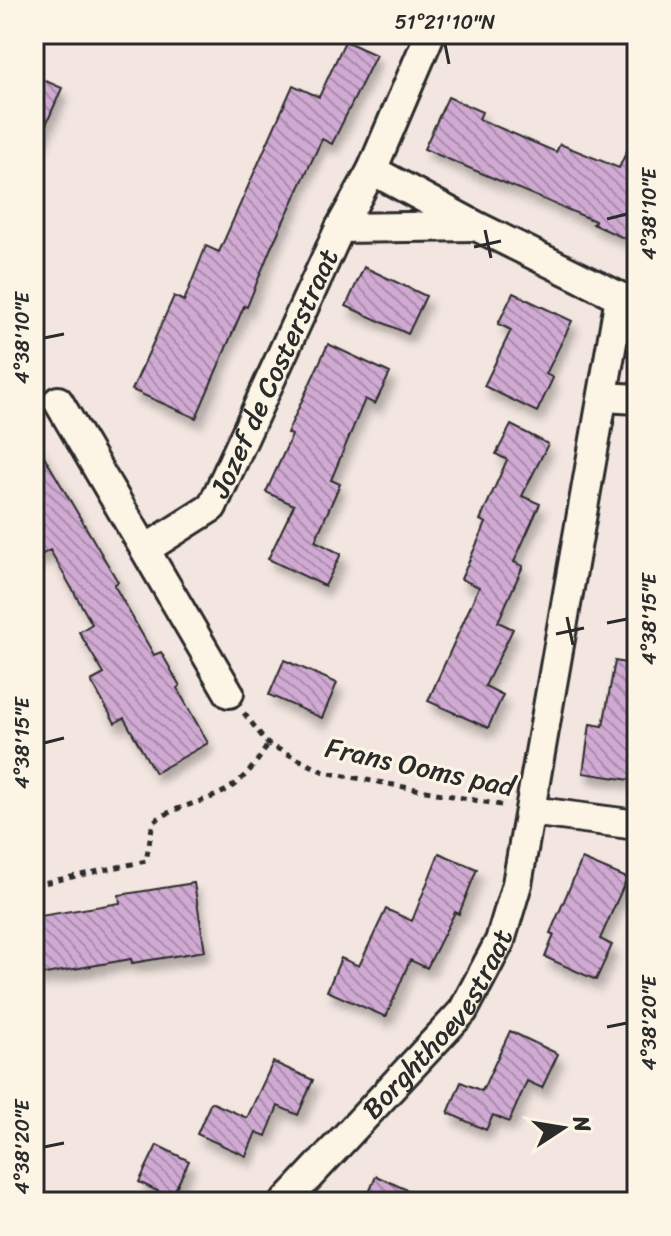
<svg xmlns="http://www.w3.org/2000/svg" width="671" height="1236" font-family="Sriracha,sans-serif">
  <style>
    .building { fill: url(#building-back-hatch); stroke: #2b2b2b; stroke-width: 2; filter: url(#shadow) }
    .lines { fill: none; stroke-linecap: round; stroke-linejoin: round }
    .street-casing { stroke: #2b2b2b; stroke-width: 34 }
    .path { stroke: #2b2b2b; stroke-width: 5; stroke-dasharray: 6 6; stroke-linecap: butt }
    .street { stroke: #fcf5e5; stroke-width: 28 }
    .ticks { fill: none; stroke: #2b2b2b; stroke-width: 3 }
    .labels { text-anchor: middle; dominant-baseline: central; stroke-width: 6; stroke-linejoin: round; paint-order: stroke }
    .street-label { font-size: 28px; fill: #2b2b2b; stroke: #fcf5e5 }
    .neatline { fill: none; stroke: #2b2b2b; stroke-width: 3 }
    .ticks-label { font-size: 20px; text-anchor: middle; fill: #2b2b2b }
  </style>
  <defs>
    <pattern id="building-back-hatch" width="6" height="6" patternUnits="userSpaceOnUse" patternTransform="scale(2)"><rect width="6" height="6" fill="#d0aad2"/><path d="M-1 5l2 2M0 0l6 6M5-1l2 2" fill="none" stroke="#a98bab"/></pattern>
    <filter id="shadow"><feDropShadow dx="5" dy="9" stdDeviation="4" flood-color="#0004"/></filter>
  </defs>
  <rect width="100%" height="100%" fill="#f3e6e1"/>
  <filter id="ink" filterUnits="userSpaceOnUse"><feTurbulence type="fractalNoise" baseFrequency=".0125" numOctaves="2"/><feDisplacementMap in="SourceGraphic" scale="16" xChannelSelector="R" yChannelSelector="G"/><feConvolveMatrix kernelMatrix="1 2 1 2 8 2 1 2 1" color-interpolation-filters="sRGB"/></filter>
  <g filter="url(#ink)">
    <path class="building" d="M345 41 376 55 332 144 322 139 270 250 247 307 244 306 196 418 132 390 174 296 184 301 206 246 219 252 293 85 319 97Z
      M34 76 62 88 34 152Z
      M448 97 482 112 479 119 556 152 560 144 619 168 637 129V220L628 240 593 224 595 221 424 149Z
      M364 267 426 296 408 334 346 306Z
      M513 293 572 321 546 374 553 378 537 412 484 386 511 330 498 324Z
      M328 344 390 373 375 404 365 399 331 480 340 484 315 541 341 554 325 586 268 559 294 505 266 492 292 435 287 433Z
      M511 425 548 444 522 496 540 504 514 562 523 566 498 622 513 629 485 686 503 695 488 728 428 701 479 587 461 579 486 523 480 520 507 460 496 454Z
      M34 439 118 582 114 585 154 655 161 652 180 686 177 688 208 743 155 773 124 718 115 723 91 681 104 674 79 632 92 624 50 550 34 559Z
      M284 660 337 683 322 718 269 695Z
      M615 661 637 665V781L583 773 590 724 603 726Z
      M439 853 477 869 459 914 455 912 427 968 410 960 386 1017 327 991 341 958 359 966 386 909 412 921Z
      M582 859 627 878 600 939 612 945 596 980 545 957 554 935 550 933Z
      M194 883 205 951 132 963 131 959 34 976V917L120 903 119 895Z
      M510 1031 558 1054 542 1088 527 1081 509 1122 493 1115 486 1130 448 1113 461 1082 482 1091Z
      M273 1062 313 1080 298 1115 278 1106 266 1136 256 1132 246 1156 197 1134 211 1102 247 1118Z
      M157 1145 189 1161 171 1198 139 1182Z
      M376 1176 434 1202H365Z"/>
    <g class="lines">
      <g class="street-casing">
        <g id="street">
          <path d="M372 170 476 226 620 297 636 302"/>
          <path d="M340 228 475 226"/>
          <path d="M604 397 637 399"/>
          <path d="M58 401 229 693"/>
          <path id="s1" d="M146 549 212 507 340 228 372 170 430 34"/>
          <path d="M530 811 637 825"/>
          <path id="s2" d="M285 1202 463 1011 500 941 517 884 620 297"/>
        </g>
      </g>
      <path class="path" d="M244 713 268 744 324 772 506 806
        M34 885 146 861 153 822C179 804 201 804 225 791 244 780 258 762 268 744"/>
      <use href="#street" class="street"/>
    </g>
  </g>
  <path class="ticks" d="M445 44 449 64M607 219 627 214M485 230 491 258M474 247 501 241M44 338 64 334M567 617 573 645M607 623 627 619M556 634 584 628M44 743 64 738M607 1027 627 1023M44 1147 64 1143"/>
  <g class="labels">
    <g class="street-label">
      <text stroke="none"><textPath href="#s1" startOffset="226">Jozef de Costerstraat</textPath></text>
      <text transform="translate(420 767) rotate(12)">Frans Ooms pad</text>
      <text stroke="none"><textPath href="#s2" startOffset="236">Borghthoevestraat</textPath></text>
    </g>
  </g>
  <rect width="671" height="1236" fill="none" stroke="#fcf5e5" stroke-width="88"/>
  <g transform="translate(563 1128) rotate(78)" stroke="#fcf5e5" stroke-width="6" paint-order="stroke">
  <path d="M0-6L14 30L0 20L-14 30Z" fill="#2b2b2b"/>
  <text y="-12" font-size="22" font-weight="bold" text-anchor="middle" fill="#2b2b2b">N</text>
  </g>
  <rect x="44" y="44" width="583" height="1148" class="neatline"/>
  <g class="ticks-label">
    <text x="445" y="29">51°21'10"N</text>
    <text transform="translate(649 214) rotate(-90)" y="7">4°38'10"E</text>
    <text transform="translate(22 338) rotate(-90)" y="7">4°38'10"E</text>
    <text transform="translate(649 619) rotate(-90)" y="7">4°38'15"E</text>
    <text transform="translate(22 743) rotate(-90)" y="7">4°38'15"E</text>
    <text transform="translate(649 1023) rotate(-90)" y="7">4°38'20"E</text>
    <text transform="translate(22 1147) rotate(-90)" y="7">4°38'20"E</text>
  </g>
</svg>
